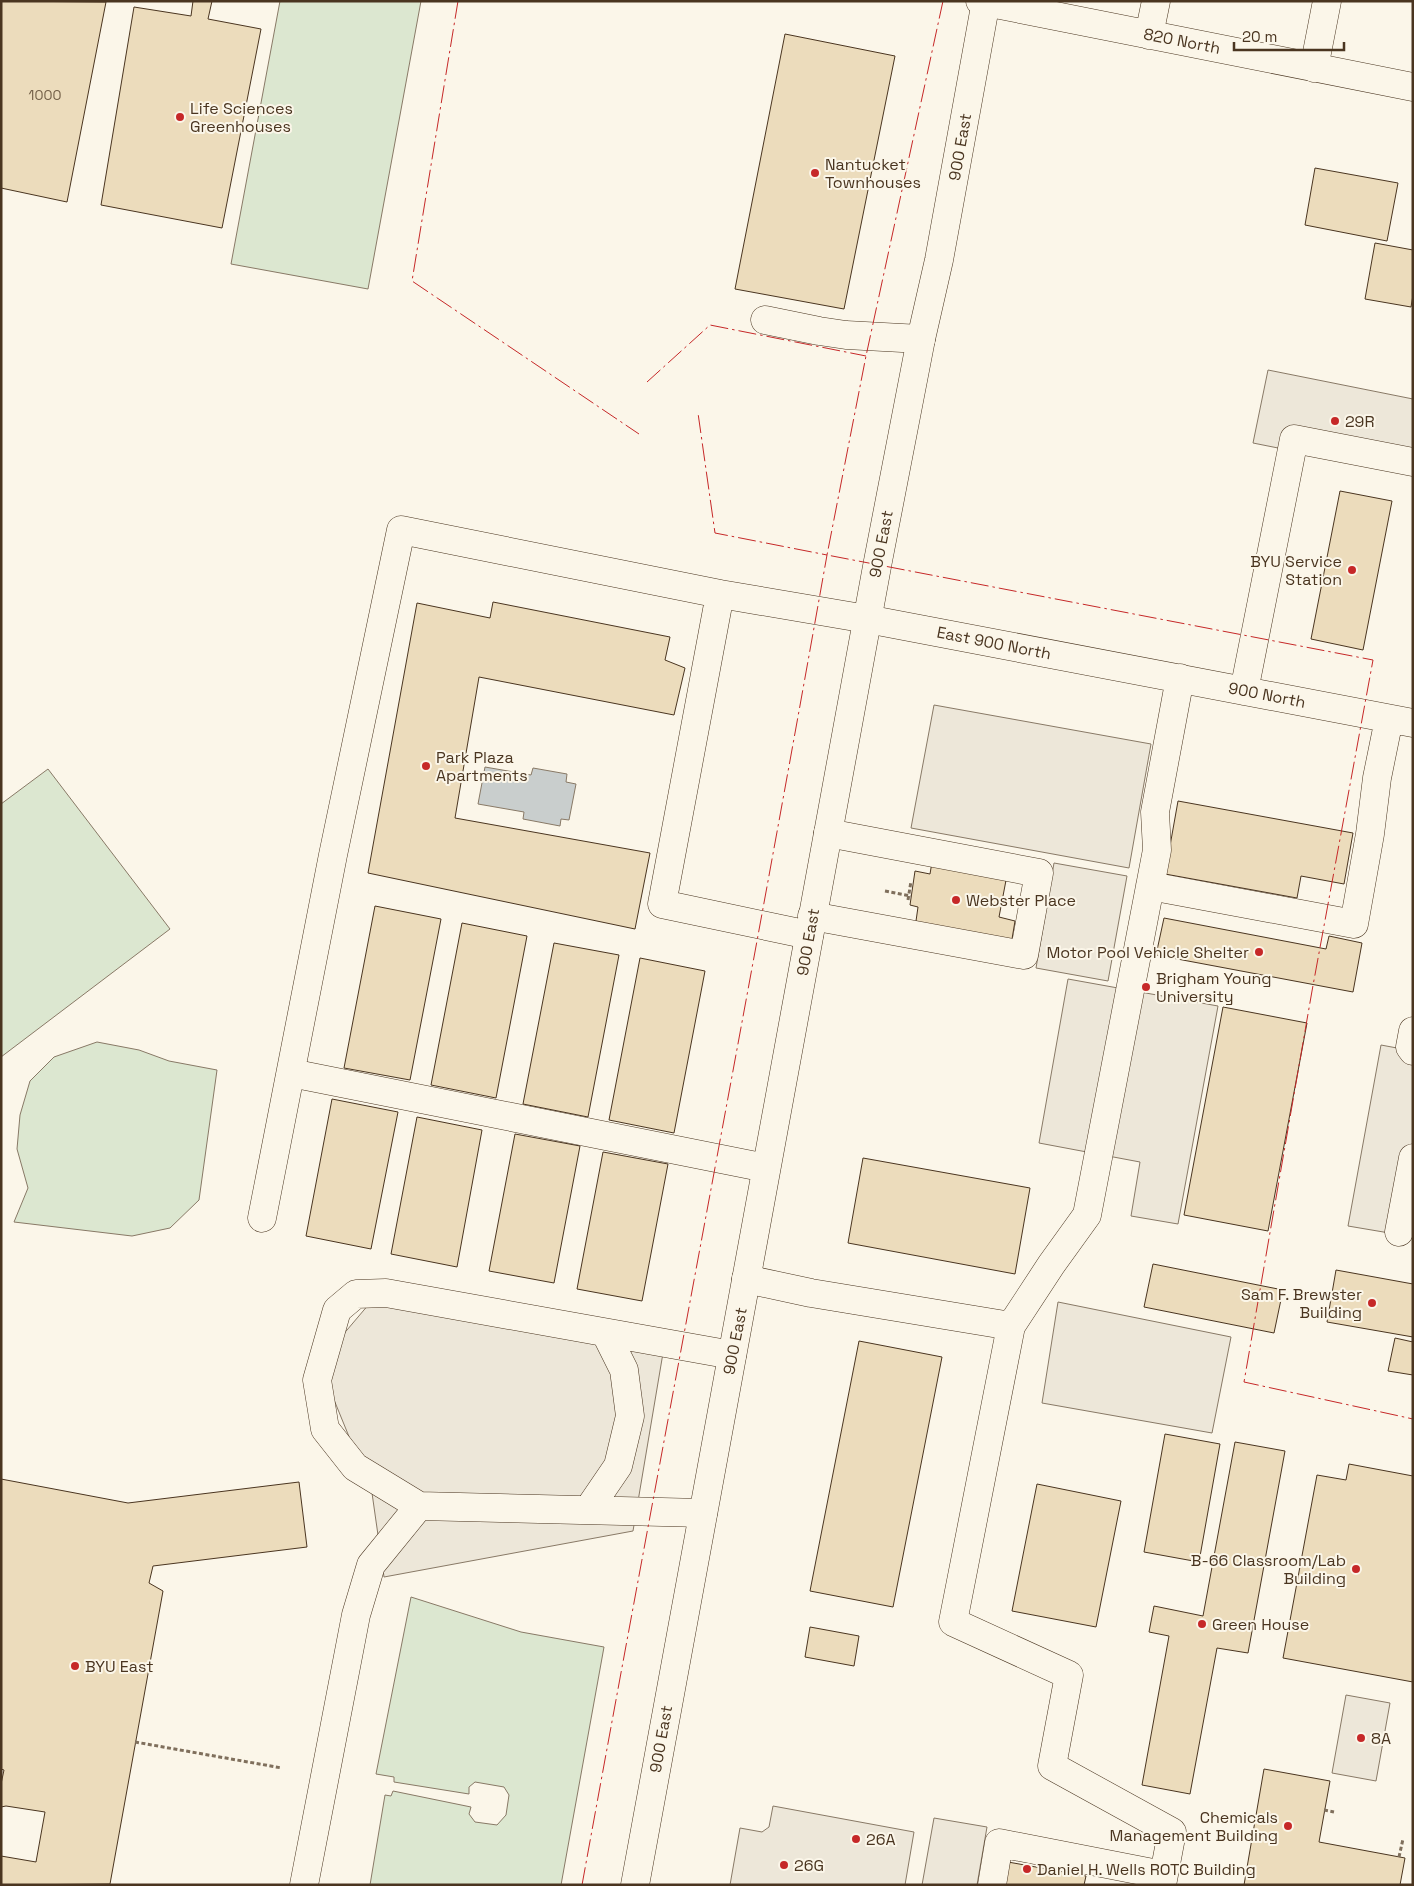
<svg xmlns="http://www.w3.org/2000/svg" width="1414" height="1886" font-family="'Space Grotesk',sans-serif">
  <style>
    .green { fill: #dce7d0; stroke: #887966 }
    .parking { fill: #ede7d9; stroke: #887966 }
    .water { fill: #c9cecd; stroke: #887966 }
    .building { fill: #ecdcbc; stroke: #4a3520 }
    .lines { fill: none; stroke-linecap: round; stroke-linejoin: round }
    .minor-casing { stroke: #4a3520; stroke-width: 29 }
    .major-casing { stroke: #4a3520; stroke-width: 29 }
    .path { stroke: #7f6f5c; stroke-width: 3; stroke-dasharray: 4 2.5; stroke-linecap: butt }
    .minor { stroke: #fbf6e9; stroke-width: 28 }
    .major { stroke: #fbf6e9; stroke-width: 28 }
    .power { stroke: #c62828; stroke-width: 1; stroke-dasharray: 18 4 2.5 4; stroke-linecap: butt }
    .poi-dot { fill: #c62828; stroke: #fbf6e9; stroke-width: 2 }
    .labels { text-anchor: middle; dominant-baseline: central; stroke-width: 4; stroke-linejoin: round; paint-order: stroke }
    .number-label { font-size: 14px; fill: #725f47 }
    .street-label { font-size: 16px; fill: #4a3520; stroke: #fbf6e9 }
    .poi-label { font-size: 16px; fill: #4a3520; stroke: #fbf6e9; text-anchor: start }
  </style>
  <rect width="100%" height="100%" fill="#fbf6e9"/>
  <path class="green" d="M280 1H421L368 289 231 264Z
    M48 769 170 929 1 1057V804Z
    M97 1042 139 1050 169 1061 217 1070 199 1200 170 1228 132 1236 14 1222 28 1188 17 1149 20 1115 30 1081 54 1057Z
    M411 1597 521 1632 604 1647 561 1885H370L385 1795 391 1796 393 1791 471 1807 469 1814 475 1822 497 1825 506 1815 509 1795 504 1787 475 1782 469 1787V1794L394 1782V1777L376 1774Z"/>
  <path class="parking" d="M1268 370 1413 399V475L1253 443Z
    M934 705 1151 744 1129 868 911 828Z
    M1054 863 1127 876 1108 981 1036 968Z
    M1068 979 1218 1006 1178 1224 1131 1216 1140 1162 1039 1143Z
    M1381 1045 1413 1051V1237L1348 1226Z
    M375 1297 663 1353 633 1531 384 1577 372 1493 319 1363Z
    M1058 1302 1231 1337 1212 1433 1042 1403Z
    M1346 1695 1390 1703 1376 1781 1332 1773Z
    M773 1806 914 1832 905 1885H730L740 1828 762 1832 769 1827Z
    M934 1818 987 1827 977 1885H922Z"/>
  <path class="water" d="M485 767 531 775 533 768 567 774 566 782 576 784 569 820 561 819 560 826 523 819 524 812 478 804Z"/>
  <path class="building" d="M1 1 106 2 67 202 1 188Z
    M193 1H212L208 19 261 29 222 228 101 205 134 7 191 16Z
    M785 34 895 56 844 309 735 289Z
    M1315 168 1398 183 1387 241 1305 225Z
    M1375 243 1413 250V295L1411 307 1365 299Z
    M1340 491 1392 501 1363 650 1311 639Z
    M493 602 670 637 665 660 685 668 674 715 479 677 455 818 650 853 635 929 368 873 417 603 490 618Z
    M1178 801 1353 833 1344 884 1301 876 1297 898 1165 874Z
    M932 862 1007 875 999 917 1015 921 1011 945 915 928 918 907 910 905 915 871 930 874Z
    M375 906 441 919 410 1080 344 1068Z
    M1164 918 1326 949 1329 936 1362 943 1353 992 1156 955Z
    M462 923 527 936 496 1098 431 1085Z
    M554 943 619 955 588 1117 523 1104Z
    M640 958 705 971 674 1133 609 1120Z
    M1223 1007 1307 1023 1268 1231 1184 1215Z
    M332 1099 398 1112 371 1249 306 1236Z
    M417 1117 482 1130 457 1267 391 1254Z
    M515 1134 580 1146 554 1283 489 1271Z
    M603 1152 668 1164 642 1301 577 1289Z
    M863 1158 1030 1188 1015 1274 848 1243Z
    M1153 1264 1283 1290 1274 1333 1144 1307Z
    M1336 1270 1413 1284V1337L1327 1322Z
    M1395 1338 1413 1342V1375L1388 1371Z
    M859 1341 942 1357 893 1607 810 1591Z
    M1165 1434 1220 1444 1199 1562 1144 1552Z
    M1235 1442 1285 1451 1248 1653 1217 1648 1190 1794 1142 1785 1169 1636 1149 1632 1154 1606 1203 1616Z
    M1349 1464 1413 1476V1682L1283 1658 1317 1475 1346 1480Z
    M1 1479 128 1503 299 1482 307 1547 153 1566 149 1583 163 1591 110 1884 1 1885V1856L36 1862 45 1812 6 1806 1 1807V1784L4 1770 1 1769Z
    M1037 1484 1121 1501 1096 1627 1012 1611Z
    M810 1627 859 1636 854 1666 805 1657Z
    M1264 1769 1330 1781 1319 1842 1405 1858 1400 1885H1244Z
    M1008 1862 1086 1876 1084 1885H1004Z"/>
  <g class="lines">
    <g class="minor-casing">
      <path id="minor" d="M980 1 1413 87
        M1149 35 1156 1
        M1314 68 1327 1
        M765 320 819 331 846 335 921 339
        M1244 691 1294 439 1413 462
        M1150 886 1354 924 1370 834 1377 778 1389 719
        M812 916 1024 955 1039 873 828 833
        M809 935 662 904 720 594 867 619 1413 723
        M1413 1031 1410 1047 1413 1051
        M291 1073 766 1168
        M262 1218 333 855 401 530 720 594
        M1399 1232 1413 1158
        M746 1279 811 1293 1011 1326
        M588 1510 618 1466 630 1416 624 1370 606 1334
        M703 1513 419 1506 355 1467 325 1429 317 1380 337 1310 356 1294 386 1293 732 1355
        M304 1885 356 1615 371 1565 419 1506
        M992 1885 999 1843 1163 1875
        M1162 1885 1172 1832 1052 1766 1069 1675 953 1622 1011 1326 1051 1265 1087 1215 1157 850 1155 812 1180 678"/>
    </g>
    <g class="major-casing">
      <path id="major" d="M635 1885 878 561 921 339 939 260 986 1"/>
    </g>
    <path class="path" d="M885 891 911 896
      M908 900 911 881
      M135 1742 282 1768
      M1324 1810 1334 1812
      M1399 1857 1403 1839"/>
    <use href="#minor" class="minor"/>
    <use href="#major" class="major"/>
    <path class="power" d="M458 1 412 281 639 434
      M943 1 866 356 827 555 1373 660 1312 991 1244 1382 1413 1419
      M647 382 710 325 866 356
      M582 1885C663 1441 748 999 827 555L715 533 698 413"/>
  </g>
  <g class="poi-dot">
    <circle cx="180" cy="117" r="5"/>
    <circle cx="815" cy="173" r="5"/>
    <circle cx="1335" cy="421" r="5"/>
    <circle cx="1352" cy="570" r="5"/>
    <circle cx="426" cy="766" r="5"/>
    <circle cx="956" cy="900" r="5"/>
    <circle cx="1259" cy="952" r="5"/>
    <circle cx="1146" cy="987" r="5"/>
    <circle cx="1372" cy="1303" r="5"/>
    <circle cx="1356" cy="1569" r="5"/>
    <circle cx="1202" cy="1624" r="5"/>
    <circle cx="75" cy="1666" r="5"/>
    <circle cx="1361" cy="1738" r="5"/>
    <circle cx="1288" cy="1826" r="5"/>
    <circle cx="856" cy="1839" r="5"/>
    <circle cx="784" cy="1865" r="5"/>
    <circle cx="1027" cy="1869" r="5"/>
  </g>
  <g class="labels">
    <g class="number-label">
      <text x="45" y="95">1000</text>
    </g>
    <g class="street-label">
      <text transform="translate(1182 41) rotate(11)">820 North</text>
      <text transform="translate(960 147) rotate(-80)">900 East</text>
      <text transform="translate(881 544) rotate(-79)">900 East</text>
      <text transform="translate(994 643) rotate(11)">East 900 North</text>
      <text transform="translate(1267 695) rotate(11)">900 North</text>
      <text transform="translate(808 942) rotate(-80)">900 East</text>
      <text transform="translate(735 1341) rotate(-79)">900 East</text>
      <text transform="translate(661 1739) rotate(-80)">900 East</text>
    </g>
    <g class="poi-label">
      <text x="190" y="108">Life Sciences<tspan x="190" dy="18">Greenhouses</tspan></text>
      <text x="825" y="164">Nantucket<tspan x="825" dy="18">Townhouses</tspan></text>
      <text x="1345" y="421">29R</text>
      <text x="1342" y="561" text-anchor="end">BYU Service<tspan x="1342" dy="18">Station</tspan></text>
      <text x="436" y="757">Park Plaza<tspan x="436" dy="18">Apartments</tspan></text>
      <text x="966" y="900">Webster Place</text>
      <text x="1249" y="952" text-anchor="end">Motor Pool Vehicle Shelter</text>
      <text x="1156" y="978">Brigham Young<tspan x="1156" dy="18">University</tspan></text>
      <text x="1362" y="1294" text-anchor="end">Sam F. Brewster<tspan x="1362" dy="18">Building</tspan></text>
      <text x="1346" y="1560" text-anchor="end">B-66 Classroom/Lab<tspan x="1346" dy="18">Building</tspan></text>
      <text x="1212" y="1624">Green House</text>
      <text x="85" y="1666">BYU East</text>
      <text x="1371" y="1738">8A</text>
      <text x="1278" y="1817" text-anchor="end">Chemicals<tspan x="1278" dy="18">Management Building</tspan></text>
      <text x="866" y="1839">26A</text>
      <text x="794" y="1865">26G</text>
      <text x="1037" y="1869">Daniel H. Wells ROTC Building</text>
    </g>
  </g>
  <rect width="1414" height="1886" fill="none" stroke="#4a3520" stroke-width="5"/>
  <path d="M1234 42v8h110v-8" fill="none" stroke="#4a3520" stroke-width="2.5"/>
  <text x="1242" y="42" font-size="15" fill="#4a3520" stroke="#fbf6e9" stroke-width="4" paint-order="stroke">20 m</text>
</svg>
